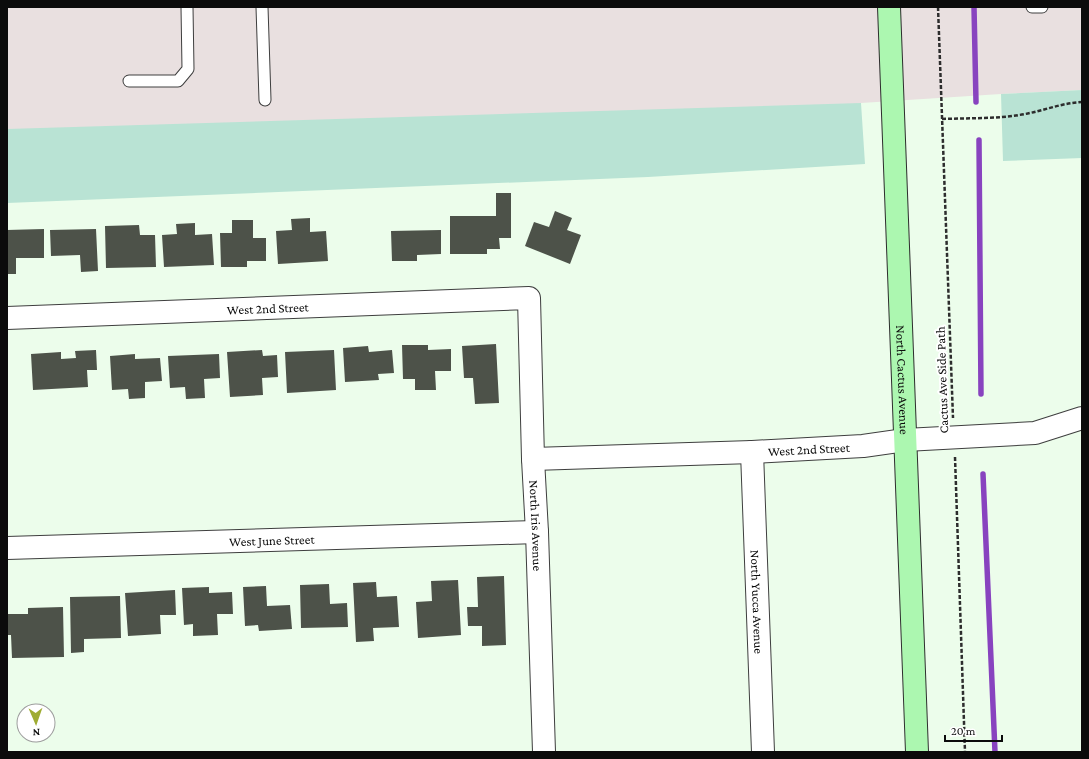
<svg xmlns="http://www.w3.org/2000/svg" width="1089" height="759" font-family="'Crimson Pro',serif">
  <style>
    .industrial { fill: #e9e0e0 }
    .green { fill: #b9e3d4 }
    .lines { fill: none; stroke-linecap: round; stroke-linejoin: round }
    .stream { stroke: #8843bf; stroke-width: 5.5 }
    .building { fill: #4d5249 }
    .lane-casing { stroke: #3e3e3e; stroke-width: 13 }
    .street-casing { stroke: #3e3e3e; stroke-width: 24 }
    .secondary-casing { stroke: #2d2d2d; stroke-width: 24 }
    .path { stroke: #2d2d2d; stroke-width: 2.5; stroke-dasharray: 4 2; stroke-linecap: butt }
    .lane { stroke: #fff; stroke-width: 11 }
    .street { stroke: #fff; stroke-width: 22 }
    .secondary { stroke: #acf7b0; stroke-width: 22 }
    .labels { text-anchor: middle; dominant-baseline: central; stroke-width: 4; stroke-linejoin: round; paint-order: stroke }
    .street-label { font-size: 13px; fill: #0b0b0b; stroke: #fff }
  </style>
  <rect width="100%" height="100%" fill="#ecfdeb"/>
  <path class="industrial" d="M7 7H1082V90L1001 94 861 103 848 106 7 130Z"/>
  <path class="green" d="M1082 90V158L1003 161 1001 94Z
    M861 103 865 164 648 177 7 203V129Z"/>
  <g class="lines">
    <path class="stream" d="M974 7 976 102
      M979 140 981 394
      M983 474 995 752"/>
  </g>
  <path class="building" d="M496 193H511V238H499L500 249H487V254H450V216H496Z
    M555 211 572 218 567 230 581 235 570 264 525 246 534 222 549 227Z
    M310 218V232L326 231 328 261 278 264 276 231 292 230 291 219Z
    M232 220H253V238H266V261H247V267H221L220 233H232Z
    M195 223V235L212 234 214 265 164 267 162 235 177 234 176 224Z
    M139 225 140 235H155L156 267 106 268 105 226Z
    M44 229V258H16V274H7V230Z
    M96 229 98 271 81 272 80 255 51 256 50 230Z
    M441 230V254L417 255V261H392L391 231Z
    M496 344 499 403 475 404 473 378H464L462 346Z
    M402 345H428V350L451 349V371H435L436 390H415V379H403Z
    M368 346 369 352 392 350 394 373 378 374 379 380 345 382 343 348Z
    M96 350 97 370H87L88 387 33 390 31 354 61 352V359L76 358 75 351Z
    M262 350 263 356 277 355 278 377 262 378 263 395 230 397 227 352Z
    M334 350 336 390 287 393 285 352Z
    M135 354V359L160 358 162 381 145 382V398L129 399 128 389 112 390 110 356Z
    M219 354 220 378 204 379 205 398 186 399 185 387 170 388 168 356Z
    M504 576 506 645 482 646V626H468L467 607H478L477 577Z
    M458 580 461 635 418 638 416 602 432 601 431 581Z
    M376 582 377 597 397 596 399 627 373 628 374 641 356 642 353 583Z
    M329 584 330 604 347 603 348 627 301 628 300 585Z
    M266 586 267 606 290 605 292 629 259 631 258 625 245 626 243 587Z
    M209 587V593L232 592 233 614H217L218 635 193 636V624L184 625 182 588Z
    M175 590 176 615H160L161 634 128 636 125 593Z
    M120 596 121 638 84 639V652L71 653 70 597Z
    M63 607 64 657 12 658 11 635H7V614H28V608Z"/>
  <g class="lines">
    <g class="lane-casing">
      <path id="lane" d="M262 7 265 100
        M1032 7H1042
        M129 81H178L188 69 187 7"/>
    </g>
    <g class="street-casing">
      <g id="street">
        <path id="s1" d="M7 318 529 298 533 459 537 532 544 752"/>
        <path id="s2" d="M752 452 763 752"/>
        <path id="s3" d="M533 459 752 452 863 446 905 440 1035 433 1082 418"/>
        <path id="s4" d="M7 548 537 532"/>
      </g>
    </g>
    <g class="secondary-casing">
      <g id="secondary">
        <path id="s5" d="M889 7 917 752"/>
      </g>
    </g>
    <path class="path" d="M938 7 953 418
      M942 119C968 118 994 119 1019 115 1041 112 1060 103 1082 102
      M955 457 965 752"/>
    <use href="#lane" class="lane"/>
    <use href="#street" class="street"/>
    <use href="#secondary" class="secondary"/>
  </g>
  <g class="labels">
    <g class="street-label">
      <text stroke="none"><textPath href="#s1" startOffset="261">West 2nd Street</textPath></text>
      <text stroke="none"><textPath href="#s5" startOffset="373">North Cactus Avenue</textPath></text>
      <text transform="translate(942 380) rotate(-92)">Cactus Ave Side Path</text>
      <text stroke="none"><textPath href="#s3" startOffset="276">West 2nd Street</textPath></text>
      <text stroke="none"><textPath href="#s1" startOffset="750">North Iris Avenue</textPath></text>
      <text stroke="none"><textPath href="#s4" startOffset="265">West June Street</textPath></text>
      <text stroke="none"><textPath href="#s2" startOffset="150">North Yucca Avenue</textPath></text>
    </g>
  </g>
  <rect width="1089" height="759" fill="none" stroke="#0b0b0b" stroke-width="16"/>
  <g transform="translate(36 723) rotate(178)"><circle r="19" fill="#ffffff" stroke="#9d9d9d"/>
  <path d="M0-3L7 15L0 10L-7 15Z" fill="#9fac32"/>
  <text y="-6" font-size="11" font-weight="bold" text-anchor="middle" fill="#0b0b0b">N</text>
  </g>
  <path d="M945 735v6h57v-6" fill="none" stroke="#0b0b0b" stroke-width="2"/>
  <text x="951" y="735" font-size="12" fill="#0b0b0b" stroke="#ffffff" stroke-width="3" paint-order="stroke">20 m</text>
</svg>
